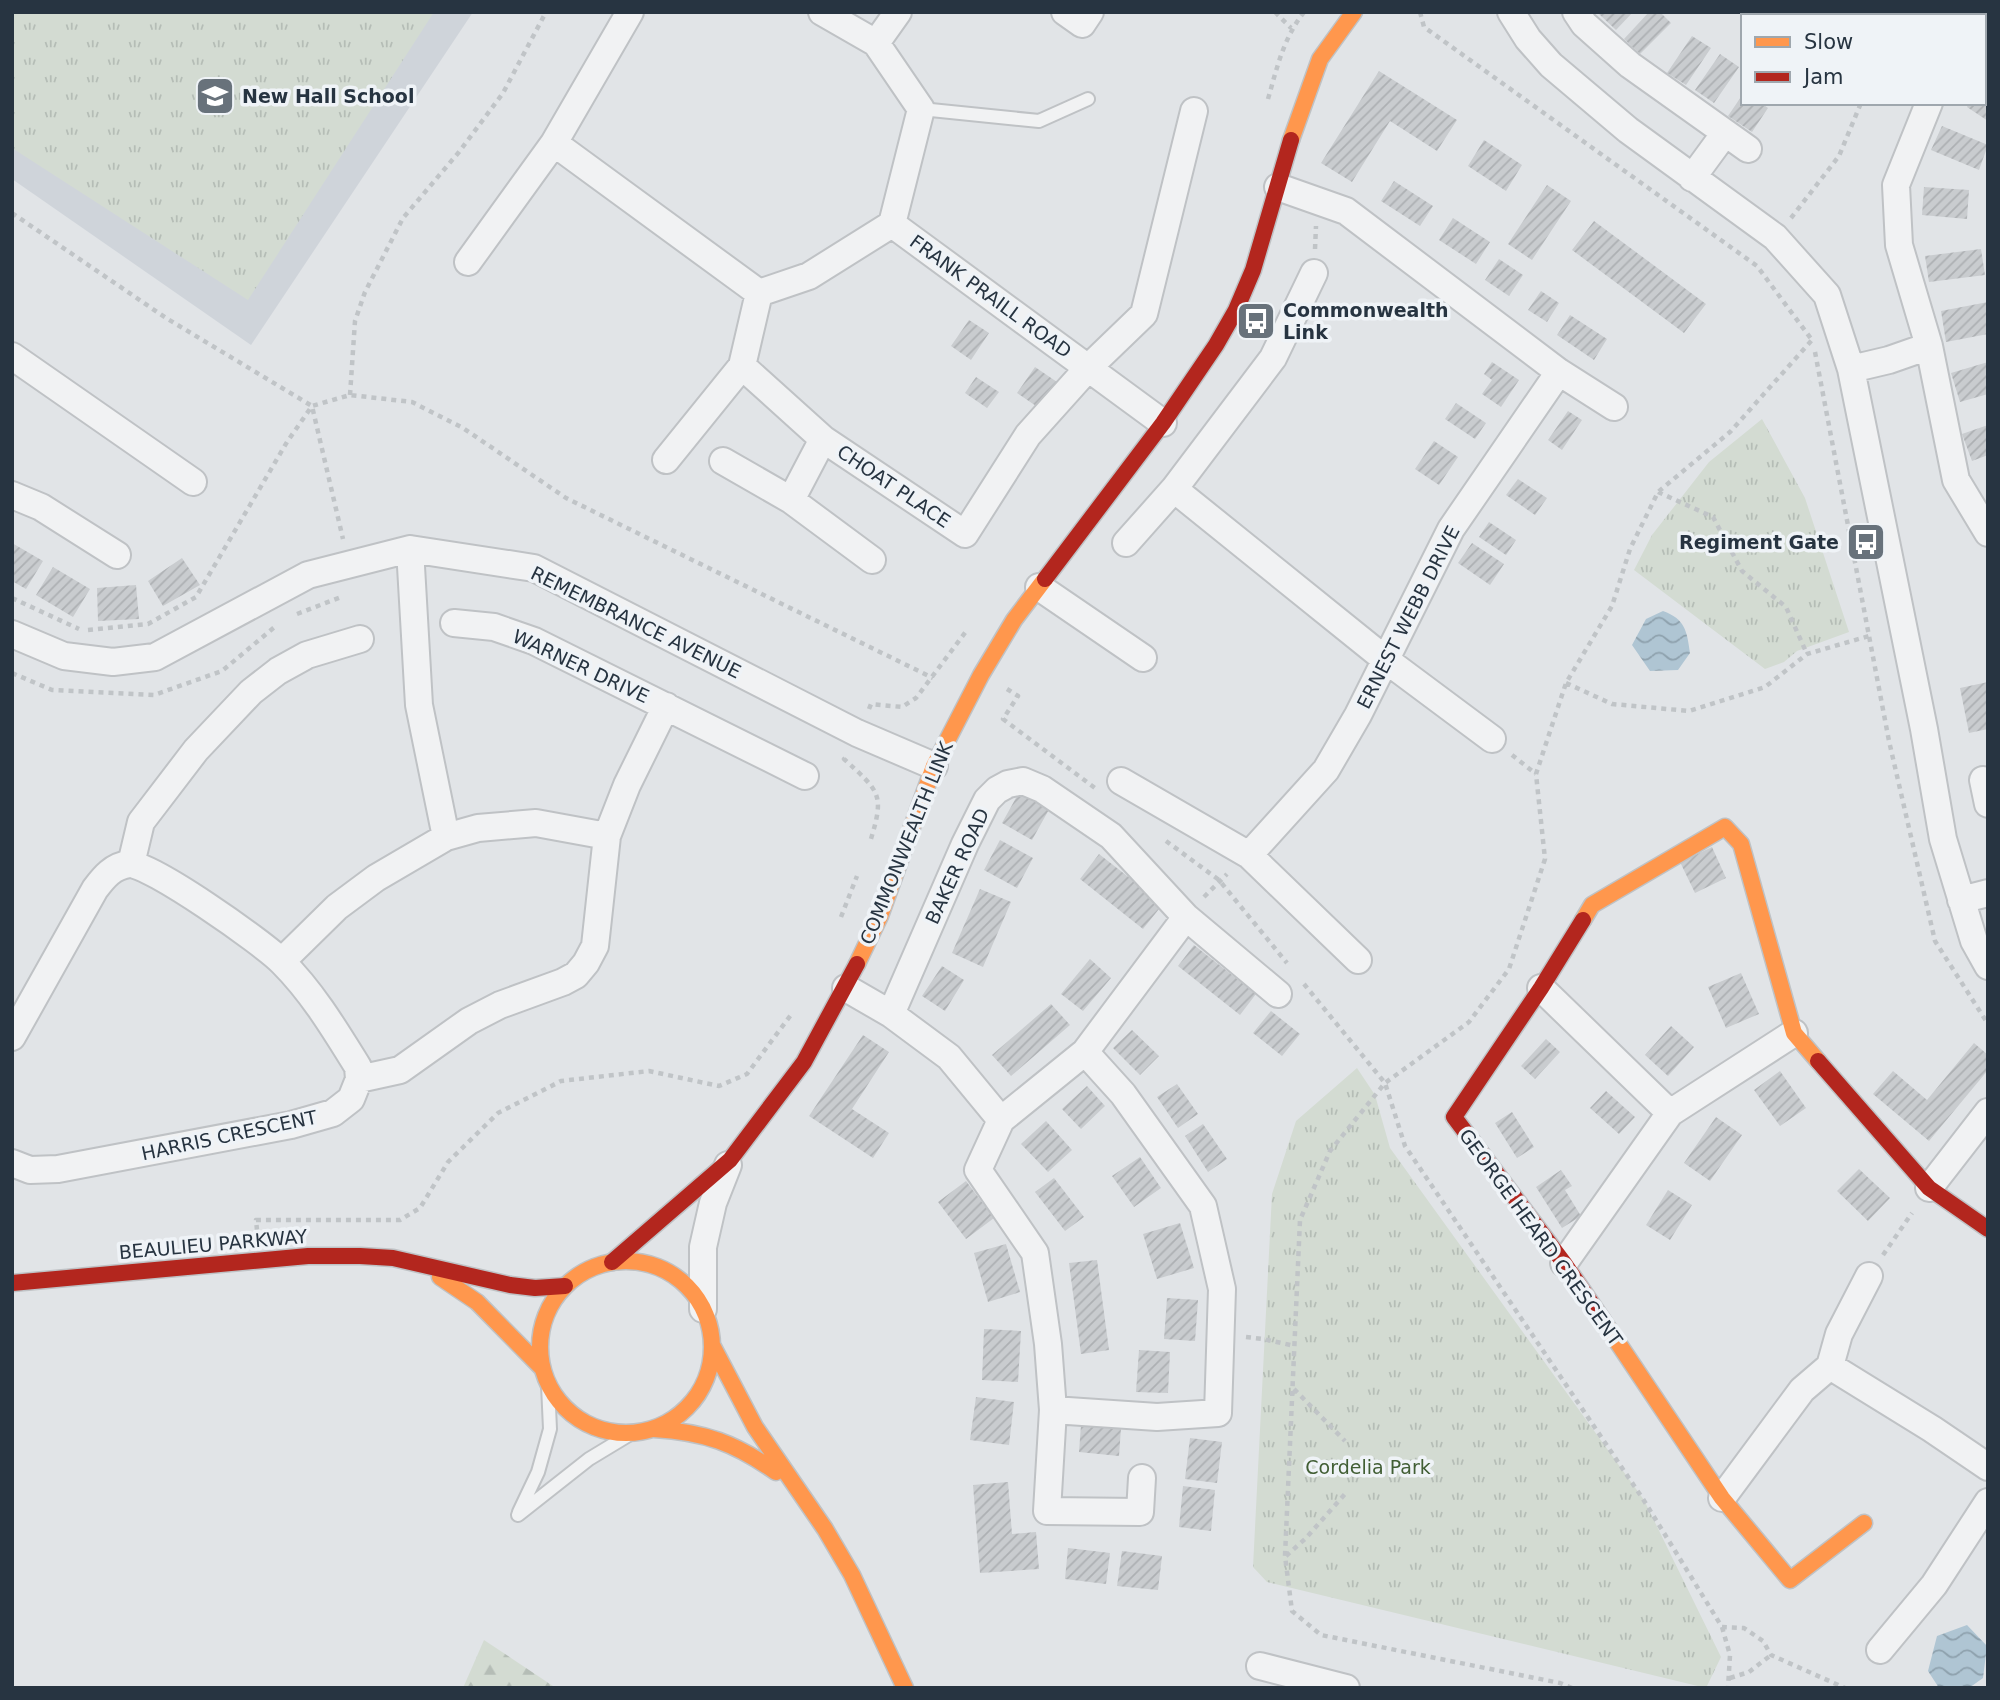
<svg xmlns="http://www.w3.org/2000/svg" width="2000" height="1700" font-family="'DejaVu Sans',sans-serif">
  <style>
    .built { fill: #cfd4da }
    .forest { fill: url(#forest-firs) }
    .park { fill: url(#park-tufts) }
    .water { fill: url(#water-waves) }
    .building { fill: url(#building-hatch) }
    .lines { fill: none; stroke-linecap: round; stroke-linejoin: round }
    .lane-casing { stroke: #bfc2c5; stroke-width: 16 }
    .street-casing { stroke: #bfc2c5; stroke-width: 30 }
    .slow-casing { stroke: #bfc2c5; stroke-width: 19 }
    .jam-casing { stroke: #bfc2c5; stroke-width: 19 }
    .path { stroke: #c0c4c7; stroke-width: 4.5; stroke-dasharray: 5 5; stroke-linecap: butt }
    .lane { stroke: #f1f2f3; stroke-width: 12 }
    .street { stroke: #f1f2f3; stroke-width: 26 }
    .slow { stroke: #ff974d; stroke-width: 16 }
    .jam { stroke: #b3261e; stroke-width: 16 }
    .labels { text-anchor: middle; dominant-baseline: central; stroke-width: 7; stroke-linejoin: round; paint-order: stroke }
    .poi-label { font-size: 19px; font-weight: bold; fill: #273441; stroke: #eff3f7; text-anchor: start }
    .street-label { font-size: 19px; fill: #273441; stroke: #eff3f7 }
    .park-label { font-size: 19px; fill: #415e34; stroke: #eff3f7 }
  </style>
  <defs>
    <pattern id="forest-firs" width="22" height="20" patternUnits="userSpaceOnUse" patternTransform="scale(1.75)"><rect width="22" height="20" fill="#d3dbd2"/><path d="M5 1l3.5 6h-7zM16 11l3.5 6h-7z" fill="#b5bdb6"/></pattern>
    <pattern id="park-tufts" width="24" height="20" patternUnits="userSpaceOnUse" patternTransform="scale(1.75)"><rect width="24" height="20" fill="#d3dbd2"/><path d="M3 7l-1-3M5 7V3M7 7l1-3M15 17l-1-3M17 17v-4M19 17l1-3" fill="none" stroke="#b5bdb6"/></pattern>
    <pattern id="water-waves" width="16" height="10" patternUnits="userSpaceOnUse" patternTransform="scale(1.75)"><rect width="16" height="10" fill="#afc5d3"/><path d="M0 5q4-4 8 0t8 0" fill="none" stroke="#8ea1ad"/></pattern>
    <pattern id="building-hatch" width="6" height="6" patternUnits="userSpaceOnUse" patternTransform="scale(1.75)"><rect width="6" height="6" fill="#c9cccf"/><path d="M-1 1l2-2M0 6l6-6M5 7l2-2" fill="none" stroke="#adb0b3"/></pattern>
  </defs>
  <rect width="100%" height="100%" fill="#e1e4e7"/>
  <path class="built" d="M12 12H473L251 345 12 179Z"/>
  <path class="forest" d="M484 1640 556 1688H463Z"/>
  <path class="park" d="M12 12H434L248 300 12 148Z
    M1762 419 1805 498 1849 632 1797 651 1784 662 1765 669 1634 570 1652 535 1709 462Z
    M1357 1068 1375 1095 1390 1148 1644 1500 1721 1657 1706 1688 1267 1582 1253 1567 1272 1194 1296 1121Z"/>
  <path class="water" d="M1663 611C1685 619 1687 631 1690 653L1678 670 1650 671 1632 645 1646 619Z
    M1967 1625 1987 1646 1983 1678 1969 1688H1939L1928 1671 1937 1636Z"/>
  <path class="building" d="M1601 12H1633L1616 30 1599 14Z
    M1649 12H1660L1671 23 1640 54 1624 39Z
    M1768 12H1814L1812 16H1765Z
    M1692 36 1711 48 1686 85 1667 73Z
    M1720 54 1739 67 1714 103 1695 90Z
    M1379 71 1457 120 1437 151 1390 121 1352 182 1321 163Z
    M1984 83 1988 85V121L1967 107 1969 103H1984Z
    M1743 94V103H1761L1768 108 1752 132 1728 116Z
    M1942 126 1988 145 1979 170 1931 150Z
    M1484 140 1522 165 1506 191 1468 166Z
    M1394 181 1433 206 1420 226 1381 201Z
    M1547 185 1571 201 1532 260 1508 244Z
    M1924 187 1969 190 1967 219 1922 215Z
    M1453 218 1490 242 1476 264 1439 240Z
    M1594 221 1706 304 1684 333 1572 250Z
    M1981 249 1985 275 1929 282 1925 256Z
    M1499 259 1523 275 1509 296 1485 280Z
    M1541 291 1559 303 1547 322 1528 310Z
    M1988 302V334L1946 342 1941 311Z
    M1570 315 1607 339 1594 360 1557 335Z
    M969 320 989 333 971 360 951 346Z
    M1492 362 1519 380 1501 407 1482 394 1492 380 1484 374Z
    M1988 362V394L1960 402 1951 373Z
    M1035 367 1057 382 1039 408 1017 393Z
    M976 377 999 392 987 408 965 393Z
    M1456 403 1486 423 1475 439 1445 419Z
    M1568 411 1582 420 1562 450 1548 440Z
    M1988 425V455L1972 461 1962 434Z
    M1434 441 1458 457 1439 485 1415 469Z
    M1518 479 1547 498 1535 515 1506 495Z
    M1489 522 1516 540 1506 555 1479 537Z
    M12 543 43 561 26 589 12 581Z
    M1472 543 1504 564 1490 585 1458 563Z
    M182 558 200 585 163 606 148 581Z
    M53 567 90 589 73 617 36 595Z
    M136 585 139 619 98 621 97 588Z
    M1988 682V729L1969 733 1960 688Z
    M1021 789 1051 806 1032 840 1002 823Z
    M1000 840 1033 858 1017 888 984 870Z
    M1712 847 1726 878 1695 893 1680 862Z
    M1099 854 1163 904 1143 929 1080 879Z
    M980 889 1011 902 983 967 952 953Z
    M1194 945 1256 994 1240 1015 1178 966Z
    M1090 959 1111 978 1083 1011 1061 994Z
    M942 966 964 980 945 1011 922 996Z
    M1741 973 1759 1014 1726 1028 1708 987Z
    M1051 1004 1070 1025 1011 1076 992 1055Z
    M1271 1011 1300 1034 1282 1056 1253 1033Z
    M1671 1026 1694 1047 1668 1076 1645 1055Z
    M1132 1030 1159 1056 1140 1075 1113 1048Z
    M863 1035 889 1052 852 1109 889 1133 873 1158 809 1116Z
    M1546 1039 1560 1052 1535 1079 1521 1066Z
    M1974 1043 1988 1055V1070L1929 1141 1873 1094 1893 1071 1927 1100Z
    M1780 1071 1806 1108 1780 1126 1754 1090Z
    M1177 1084 1198 1114 1178 1128 1157 1097Z
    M1087 1086 1105 1106 1081 1129 1062 1109Z
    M1606 1091 1635 1117 1619 1134 1590 1108Z
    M1512 1112 1534 1147 1517 1158 1495 1123Z
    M1716 1117 1742 1135 1710 1181 1684 1163Z
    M1046 1121 1072 1150 1048 1172 1021 1144Z
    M1203 1124 1227 1159 1208 1172 1185 1136Z
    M1140 1157 1161 1188 1134 1207 1112 1176Z
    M1859 1169 1890 1198 1868 1221 1837 1191Z
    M1561 1170 1572 1186 1565 1190 1581 1216 1562 1228 1536 1187Z
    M1054 1178 1084 1217 1065 1231 1035 1192Z
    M966 1181 994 1218 966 1239 938 1202Z
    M1668 1190 1692 1205 1670 1240 1646 1225Z
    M1180 1223 1194 1268 1157 1279 1143 1234Z
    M1006 1244 1020 1292 988 1302 974 1253Z
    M1097 1260 1109 1350 1081 1354 1069 1263Z
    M1167 1298 1198 1300 1195 1341 1164 1339Z
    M984 1329 1021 1331 1018 1382 982 1380Z
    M1139 1350 1170 1352 1168 1393 1136 1392Z
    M976 1397 1014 1402 1009 1445 970 1440Z
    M1081 1425 1121 1428 1119 1456 1079 1452Z
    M1190 1438 1222 1442 1217 1483 1185 1479Z
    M1008 1482 1012 1534 1036 1532 1039 1569 980 1573 973 1485Z
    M1183 1486 1215 1490 1211 1531 1179 1527Z
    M1068 1548 1110 1553 1106 1584 1065 1579Z
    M1122 1551 1162 1556 1158 1590 1117 1586Z"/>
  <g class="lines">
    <g class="lane-casing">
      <path id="lane" d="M921 109 1039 121 1088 99
        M519 1512 538 1472 550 1429 548 1385
        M518 1515 589 1459 632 1433"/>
    </g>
    <g class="street-casing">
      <path id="street" d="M1065 12 1082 24 1090 12
        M1511 12 1528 39 1551 65 1628 130 1775 237 1827 295 1851 369 1924 729 1943 839 1974 941 1988 966
        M1576 12 1584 24 1630 65 1748 149
        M1836 16 1839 12
        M876 43 898 12
        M1984 59 1988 57
        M1929 103 1896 185 1899 245 1929 346 1956 480 1988 533
        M554 143 759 293 809 276 892 224 921 109 876 43 822 12
        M1692 178 1725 133
        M1278 187 1346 211 1559 372 1614 407
        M892 224 1163 423
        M468 262 554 143 630 12
        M12 356 193 482
        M742 366 823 439 965 534 1028 435 1089 367 1144 314 1194 111
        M1851 369 1889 360 1929 346
        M666 460 742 366 759 293
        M723 461 791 500 872 560
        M1174 489 1386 660 1492 739
        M12 495 41 507 117 555
        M791 500 823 439
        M1126 543 1174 489 1273 358 1314 273
        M410 549 419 705 446 837
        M1039 587 1143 658
        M454 623 494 627 534 641 805 776
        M12 634 64 656 113 662 155 657 308 575 410 549 534 568 857 733 934 766
        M1983 780 1988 804
        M1121 781 1249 855 1358 960
        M1249 855 1326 770 1358 715 1451 529 1559 372
        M131 864 141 822 196 750 251 692 278 671 307 655 360 639
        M1961 900 1988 893
        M282 961 337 907 376 878 446 837 478 828 536 823 607 836
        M846 988 891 1014 949 1057 1001 1120 1085 1052 1186 917
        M1541 988 1670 1113
        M891 1014 965 844 987 800 997 790 1008 784 1023 781 1042 789 1111 836 1186 917 1278 994
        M12 1037 95 889C104 877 113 866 129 864 148 862 265 944 282 962 313 993 335 1030 358 1067L359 1079 351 1099 333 1113 291 1125 58 1169 30 1170 12 1163
        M359 1079 400 1070 469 1021 500 1005 563 982 576 975 586 963 595 946 607 836 627 785 666 706
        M1001 1120 978 1170 1035 1253 1048 1344 1053 1410 1047 1511 1140 1512 1142 1478
        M1929 1188 1988 1112
        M1564 1263 1670 1113 1794 1033
        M703 1309V1247L713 1203 728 1165
        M1830 1366 1839 1334 1869 1276
        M1053 1410 1157 1417 1218 1413 1222 1289 1203 1206 1123 1094 1085 1052
        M1722 1498 1802 1390 1830 1366 1932 1429 1988 1467
        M1880 1650 1934 1585 1988 1502
        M1260 1666 1346 1688"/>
    </g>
    <g class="slow-casing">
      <path id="slow" d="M1291 140 1320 59 1354 12
        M1583 920 1592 905 1725 827 1741 844 1794 1033 1818 1061
        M857 964 880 916 934 766 981 675 1014 620 1045 579
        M540 1347a86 86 0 1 1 172 0a86 86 0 1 1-172 0Z
        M440 1277 477 1302 542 1368
        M1602 1319 1722 1498 1790 1580 1864 1523
        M712 1345 755 1427 825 1529 852 1575 905 1688
        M654 1429C705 1432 735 1443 776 1472"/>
    </g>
    <g class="jam-casing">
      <path id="jam" d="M1045 579 1163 423 1216 345 1236 310 1253 270 1291 140
        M1583 920 1541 988 1454 1117 1564 1263 1602 1319
        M1818 1061 1929 1188 1988 1229
        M612 1262 730 1160 804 1062 857 964
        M12 1283 308 1256H360L393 1258 510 1285 535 1288 565 1286"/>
    </g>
    <path class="path" d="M1275 12 1291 28
      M1420 12 1424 27 1757 266 1812 340
      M1919 16 1920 12
      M1268 99C1277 68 1283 39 1304 12
      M12 213 166 318 312 406 343 539
      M1791 218 1839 156 1861 103
      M1315 249 1316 226
      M1815 352 1889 741 1935 941 1988 1024
      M350 395 355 321 365 292 403 218 459 152 503 93 546 12
      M1658 492 1713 517 1742 571 1786 607 1807 654
      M12 598 79 629
      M297 614 341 597
      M88 630 148 624 196 597 287 442 312 406 350 395 412 402 463 428 566 498 933 678
      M12 673 52 690 154 695 222 671 277 625
      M1566 683 1612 704 1689 711 1765 687 1807 654 1869 636
      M1007 689 1018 696 1003 719 1095 788
      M869 709 871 704 902 707 916 698 967 630
      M1512 755 1536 774
      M845 758 844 759C880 792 885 794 870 842
      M1166 841 1219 880 1287 963
      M1204 897 1227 874
      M841 917 857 876
      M1304 984 1385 1083 1405 1146 1643 1499 1722 1627 1744 1628 1763 1641 1771 1655 1845 1688
      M257 1230 256 1220H400L420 1208 448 1162 498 1113 561 1081 649 1071 719 1086 747 1074 793 1012
      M1883 1255 1912 1213
      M1246 1337 1263 1339 1295 1346
      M1294 1389 1345 1441
      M1286 1556 1305 1539 1345 1494
      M1722 1627 1730 1655 1728 1688
      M1730 1678 1749 1672 1771 1655
      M1572 1688 1560 1683 1321 1635 1292 1611 1285 1556 1300 1220 1330 1151 1385 1083 1469 1022 1509 969 1545 859 1536 774 1566 683 1612 606 1630 549 1658 492 1730 432 1812 340"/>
    <use href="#lane" class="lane"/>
    <use href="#street" class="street"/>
    <use href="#slow" class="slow"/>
    <use href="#jam" class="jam"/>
  </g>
  <defs>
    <g id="school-square" transform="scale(2.0125)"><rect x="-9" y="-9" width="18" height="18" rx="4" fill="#68727b" stroke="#eff3f7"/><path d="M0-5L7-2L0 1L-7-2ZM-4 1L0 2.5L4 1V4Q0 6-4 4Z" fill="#fff"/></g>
    <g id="bus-square" transform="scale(2.0125)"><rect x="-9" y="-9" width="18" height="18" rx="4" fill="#68727b" stroke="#eff3f7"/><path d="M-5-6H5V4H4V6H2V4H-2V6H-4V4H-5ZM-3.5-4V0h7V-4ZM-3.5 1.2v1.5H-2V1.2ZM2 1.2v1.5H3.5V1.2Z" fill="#fff"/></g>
  </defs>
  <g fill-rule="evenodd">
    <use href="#school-square" x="215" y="96"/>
    <use href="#bus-square" x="1256" y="321"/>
    <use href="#bus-square" x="1866" y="542"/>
  </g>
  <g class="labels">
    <g class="poi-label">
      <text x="242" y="96">New Hall School</text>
      <text x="1283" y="310">Commonwealth<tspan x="1283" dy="22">Link</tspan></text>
      <text x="1839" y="542" text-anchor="end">Regiment Gate</text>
    </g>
    <g class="street-label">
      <text transform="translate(991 296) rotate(36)">FRANK PRAILL ROAD</text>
      <text transform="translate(894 486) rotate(34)">CHOAT PLACE</text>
      <text transform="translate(1408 617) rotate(-63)">ERNEST WEBB DRIVE</text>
      <text transform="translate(636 622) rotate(26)">REMEMBRANCE AVENUE</text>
      <text transform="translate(581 666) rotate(25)">WARNER DRIVE</text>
      <text transform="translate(906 843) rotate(-68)">COMMONWEALTH LINK</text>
      <text transform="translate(957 866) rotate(-65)">BAKER ROAD</text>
      <text transform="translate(229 1135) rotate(-12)">HARRIS CRESCENT</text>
      <text transform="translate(1541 1237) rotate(54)">GEORGE HEARD CRESCENT</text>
      <text transform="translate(213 1244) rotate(-5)">BEAULIEU PARKWAY</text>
    </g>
    <g class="park-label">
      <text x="1368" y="1467">Cordelia Park</text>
    </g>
  </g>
  <rect width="2000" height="1700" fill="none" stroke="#273441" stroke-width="28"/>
  <rect x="1741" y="14" width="245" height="91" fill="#eff3f7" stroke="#9fa7ae" stroke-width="2"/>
  <rect x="1755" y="37" width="35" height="10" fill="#ff974d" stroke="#9fa7ae" stroke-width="2"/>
  <text x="1804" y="49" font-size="21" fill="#273441">Slow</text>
  <rect x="1755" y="72" width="35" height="10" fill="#b3261e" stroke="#9fa7ae" stroke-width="2"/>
  <text x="1804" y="84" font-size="21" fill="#273441">Jam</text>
</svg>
